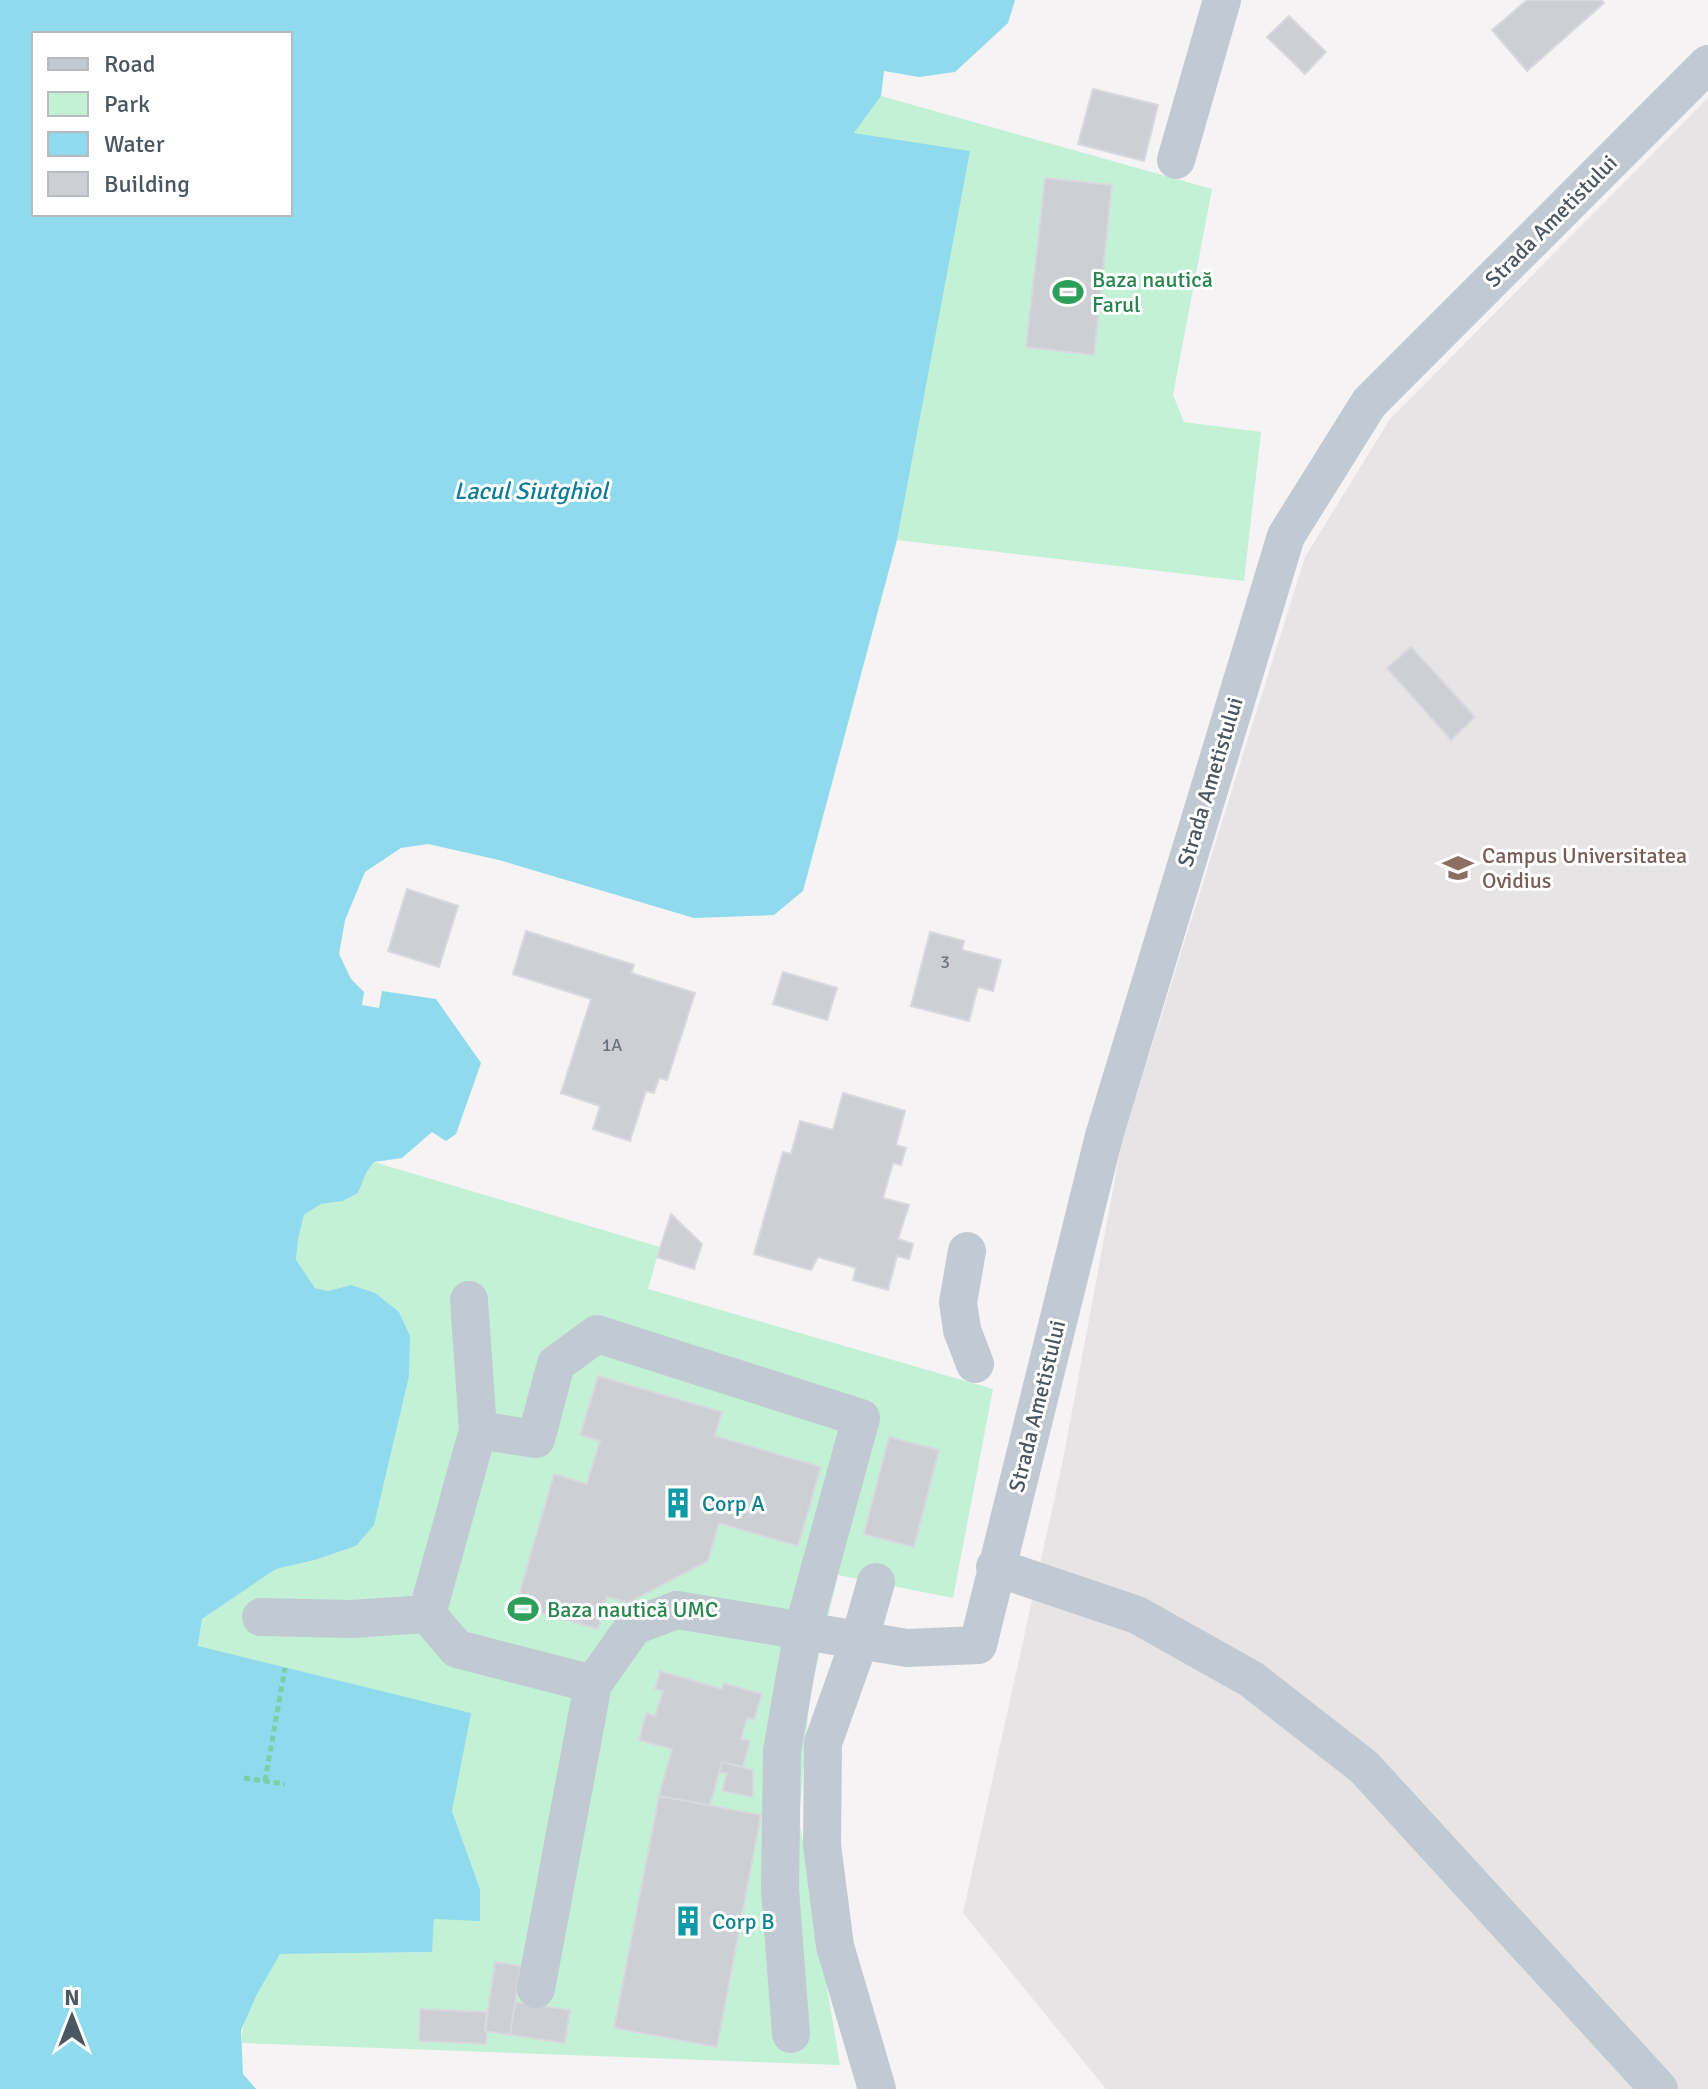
<svg xmlns="http://www.w3.org/2000/svg" width="1708" height="2089" font-family="Signika,sans-serif">
  <style>
    .education { fill: #e6e4e5 }
    .green { fill: #c3f1d5 }
    .water { fill: #90daee; fill-rule: evenodd }
    .building { fill: #cdcfd5; stroke: #d7d9de; stroke-width: 2 }
    .lines { fill: none; stroke-linecap: round; stroke-linejoin: round }
    .path { stroke: #7ad0a6; stroke-width: 5; stroke-dasharray: 6 4; stroke-linecap: butt }
    .minor { stroke: #c1cad2; stroke-width: 38 }
    .labels { text-anchor: middle; dominant-baseline: central; stroke-width: 6; stroke-linejoin: round; paint-order: stroke }
    .number-label { font-size: 18px; fill: #6b747e }
    .street-label { font-size: 22px; fill: #4a5661; stroke: #fff }
    .leisure-label { font-size: 22px; fill: #27864d; stroke: #fff; text-anchor: start }
    .education-label { font-size: 22px; fill: #785e54; stroke: #fff; text-anchor: start }
    .culture-label { font-size: 22px; fill: #0d838f; stroke: #fff; text-anchor: start }
    .water-label { font-size: 24px; font-style: italic; fill: #0c7c9b; stroke: #fff }
  </style>
  <rect width="100%" height="100%" fill="#f5f3f3"/>
  <path class="education" d="M1708 98V2089H1106L963 1913 1063 1460 1122 1141 1305 557 1390 419Z"/>
  <path class="green" d="M881 96 1212 189 1173 395 1184 422 1261 432 1244 581 897 540 969 152 854 133Z
    M374 1162 660 1247 648 1289 993 1389 953 1598 838 1575 810 1694 799 1819 840 2065 242 2043C240 2012 265 1980 280 1954L431 1952 434 1919 480 1889 452 1811 470 1713 198 1647 202 1619 276 1569 315 1560 356 1546 351 1285 328 1291 315 1288 296 1261 298 1239 304 1215 321 1204 343 1201 358 1193 366 1173Z"/>
  <path class="water" d="M0 0H1015L1008 23 955 72 919 77 884 71 881 96 854 133 970 151 897 540 803 891 774 915 694 918 499 860 428 844 401 848 365 872 345 920 339 954 351 979 364 992 362 1005 379 1008 382 991 436 999 481 1063 456 1134 446 1141 432 1132 402 1158 374 1162 366 1173 358 1193 343 1201 321 1204 304 1215 298 1239 296 1260 315 1288 328 1291 351 1285 375 1293 399 1312 410 1336 409 1376 374 1525 356 1546 315 1560 276 1569 202 1619 198 1646 471 1713 452 1811 480 1889V1921L434 1919 432 1952 280 1954 257 1994 241 2030 243 2074 256 2089H0ZM34 34H290V214H34Z"/>
  <path class="building" d="M1527 0H1601L1604 3 1527 71 1492 30Z
    M1289 16 1326 52 1305 74 1267 37Z
    M1093 89 1158 105 1144 161 1078 144Z
    M1045 178 1112 185 1094 355 1026 347Z
    M1411 647 1475 717 1451 740 1387 668Z
    M407 889 458 906 439 967 388 951Z
    M526 931 634 965 631 973 695 993 667 1080 659 1078 654 1093 646 1091 630 1141 593 1129 600 1106 561 1093 591 999 513 974Z
    M930 932 964 941 962 950 1001 960 993 991 978 987 969 1021 911 1006Z
    M783 972 837 988 827 1020 773 1004Z
    M843 1093 905 1111 896 1145 906 1148 901 1165 893 1163 883 1198 909 1205 898 1239 913 1244 909 1259 897 1256 888 1290 853 1280 856 1268 818 1257 811 1270 754 1254 783 1152 791 1154 800 1121 833 1130Z
    M671 1214 702 1244 694 1269 657 1257Z
    M598 1376 722 1412 715 1436 821 1467 798 1546 719 1523 708 1561 628 1603 607 1597 598 1629 516 1605 554 1474 587 1484 600 1441 580 1435Z
    M889 1437 939 1450 914 1547 864 1534Z
    M660 1671 722 1689 723 1683 762 1694 754 1720 747 1718 741 1739 750 1741 743 1767 722 1762 710 1805 659 1796 672 1749 639 1740 646 1713 655 1716 663 1691 655 1689Z
    M722 1762 753 1770V1797L722 1791 727 1773 719 1772Z
    M659 1796 761 1815 717 2047 614 2028Z
    M495 1962 521 1966 510 2035 485 2031Z
    M515 2002 570 2010 565 2043 510 2035Z
    M420 2009 487 2012 485 2031 487 2032 486 2044 419 2041Z"/>
  <g class="lines">
    <path class="path" d="M244 1778 285 1784
      M265 1781 285 1668"/>
    <path class="minor" d="M1176 160 1222 0
      M967 1251 958 1302 962 1330 975 1364
      M469 1300 478 1430 427 1614 457 1649 593 1684 634 1626 677 1610 907 1648 978 1645 1104 1136 1286 536 1369 403 1708 64
      M478 1430 536 1439 556 1364 597 1334 861 1418 803 1630 782 1751 780 1889 791 2034
      M995 1567 1137 1615 1251 1679 1364 1767 1659 2089
      M876 1582 859 1642 823 1743 822 1845 835 1946 877 2089
      M261 1617 351 1619 427 1614
      M536 1989 593 1684"/>
  </g>
  <defs>
    <g id="stadium-bare" transform="scale(2.4)"><path d="M0-5a6.5 5 0 1 0 0 10a6.5 5 0 1 0 0-10ZM-3.5-1.8h7v3.6h-7Z" fill="#2e9e5b" stroke="#fff" stroke-width="2.5" paint-order="stroke"/></g>
    <g id="university-bare" transform="scale(2.4)"><path d="M0-5L7-2L0 1L-7-2ZM-4 1L0 2.5L4 1V4Q0 6-4 4Z" fill="#8d6e63" stroke="#fff" stroke-width="2.5" paint-order="stroke"/></g>
    <g id="building-bare" transform="scale(2.4)"><path d="M-4-6H4V6H1V3H-1V6H-4ZM-2.5-4.3h1.7v1.8h-1.7ZM.8-4.3h1.7v1.8H.8ZM-2.5-1h1.7V.8h-1.7ZM.8-1h1.7V.8H.8Z" fill="#0f9aa8" stroke="#fff" stroke-width="2.5" paint-order="stroke"/></g>
  </defs>
  <g fill-rule="evenodd">
    <use href="#stadium-bare" x="1068" y="292"/>
    <use href="#university-bare" x="1458" y="868"/>
    <use href="#building-bare" x="678" y="1503"/>
    <use href="#stadium-bare" x="523" y="1609"/>
    <use href="#building-bare" x="688" y="1921"/>
  </g>
  <g class="labels">
    <g class="number-label">
      <text x="945" y="962">3</text>
      <text x="612" y="1045">1A</text>
    </g>
    <g class="street-label">
      <text transform="translate(1551 221) rotate(-45)">Strada Ametistului</text>
      <text transform="translate(1210 782) rotate(-73)">Strada Ametistului</text>
      <text transform="translate(1037 1406) rotate(-76)">Strada Ametistului</text>
    </g>
    <g class="leisure-label">
      <text x="1092" y="279">Baza nautică<tspan x="1092" dy="25">Farul</tspan></text>
      <text x="547" y="1609">Baza nautică UMC</text>
    </g>
    <g class="education-label">
      <text x="1482" y="855">Campus Universitatea<tspan x="1482" dy="25">Ovidius</tspan></text>
    </g>
    <g class="culture-label">
      <text x="702" y="1503">Corp A</text>
      <text x="712" y="1921">Corp B</text>
    </g>
    <g class="water-label">
      <text x="531" y="491">Lacul Siutghiol</text>
    </g>
  </g>
  <rect x="32" y="32" width="260" height="184" fill="#ffffff" stroke="#b7bbc0" stroke-width="2"/>
  <rect x="48" y="58" width="40" height="12" fill="#c1cad2" stroke="#b7bbc0" stroke-width="2"/>
  <text x="104" y="72" font-size="24" fill="#4a5661">Road</text>
  <rect x="48" y="92" width="40" height="24" fill="#c3f1d5" stroke="#b7bbc0" stroke-width="2"/>
  <text x="104" y="112" font-size="24" fill="#4a5661">Park</text>
  <rect x="48" y="132" width="40" height="24" fill="#90daee" stroke="#b7bbc0" stroke-width="2"/>
  <text x="104" y="152" font-size="24" fill="#4a5661">Water</text>
  <rect x="48" y="172" width="40" height="24" fill="#cdcfd5" stroke="#b7bbc0" stroke-width="2"/>
  <text x="104" y="192" font-size="24" fill="#4a5661">Building</text>
  <g transform="translate(72 2017)" stroke="#ffffff" stroke-width="6" paint-order="stroke">
  <path d="M0-6L14 30L0 20L-14 30Z" fill="#4a5661"/>
  <text y="-12" font-size="22" font-weight="bold" text-anchor="middle" fill="#4a5661">N</text>
  </g>
</svg>
